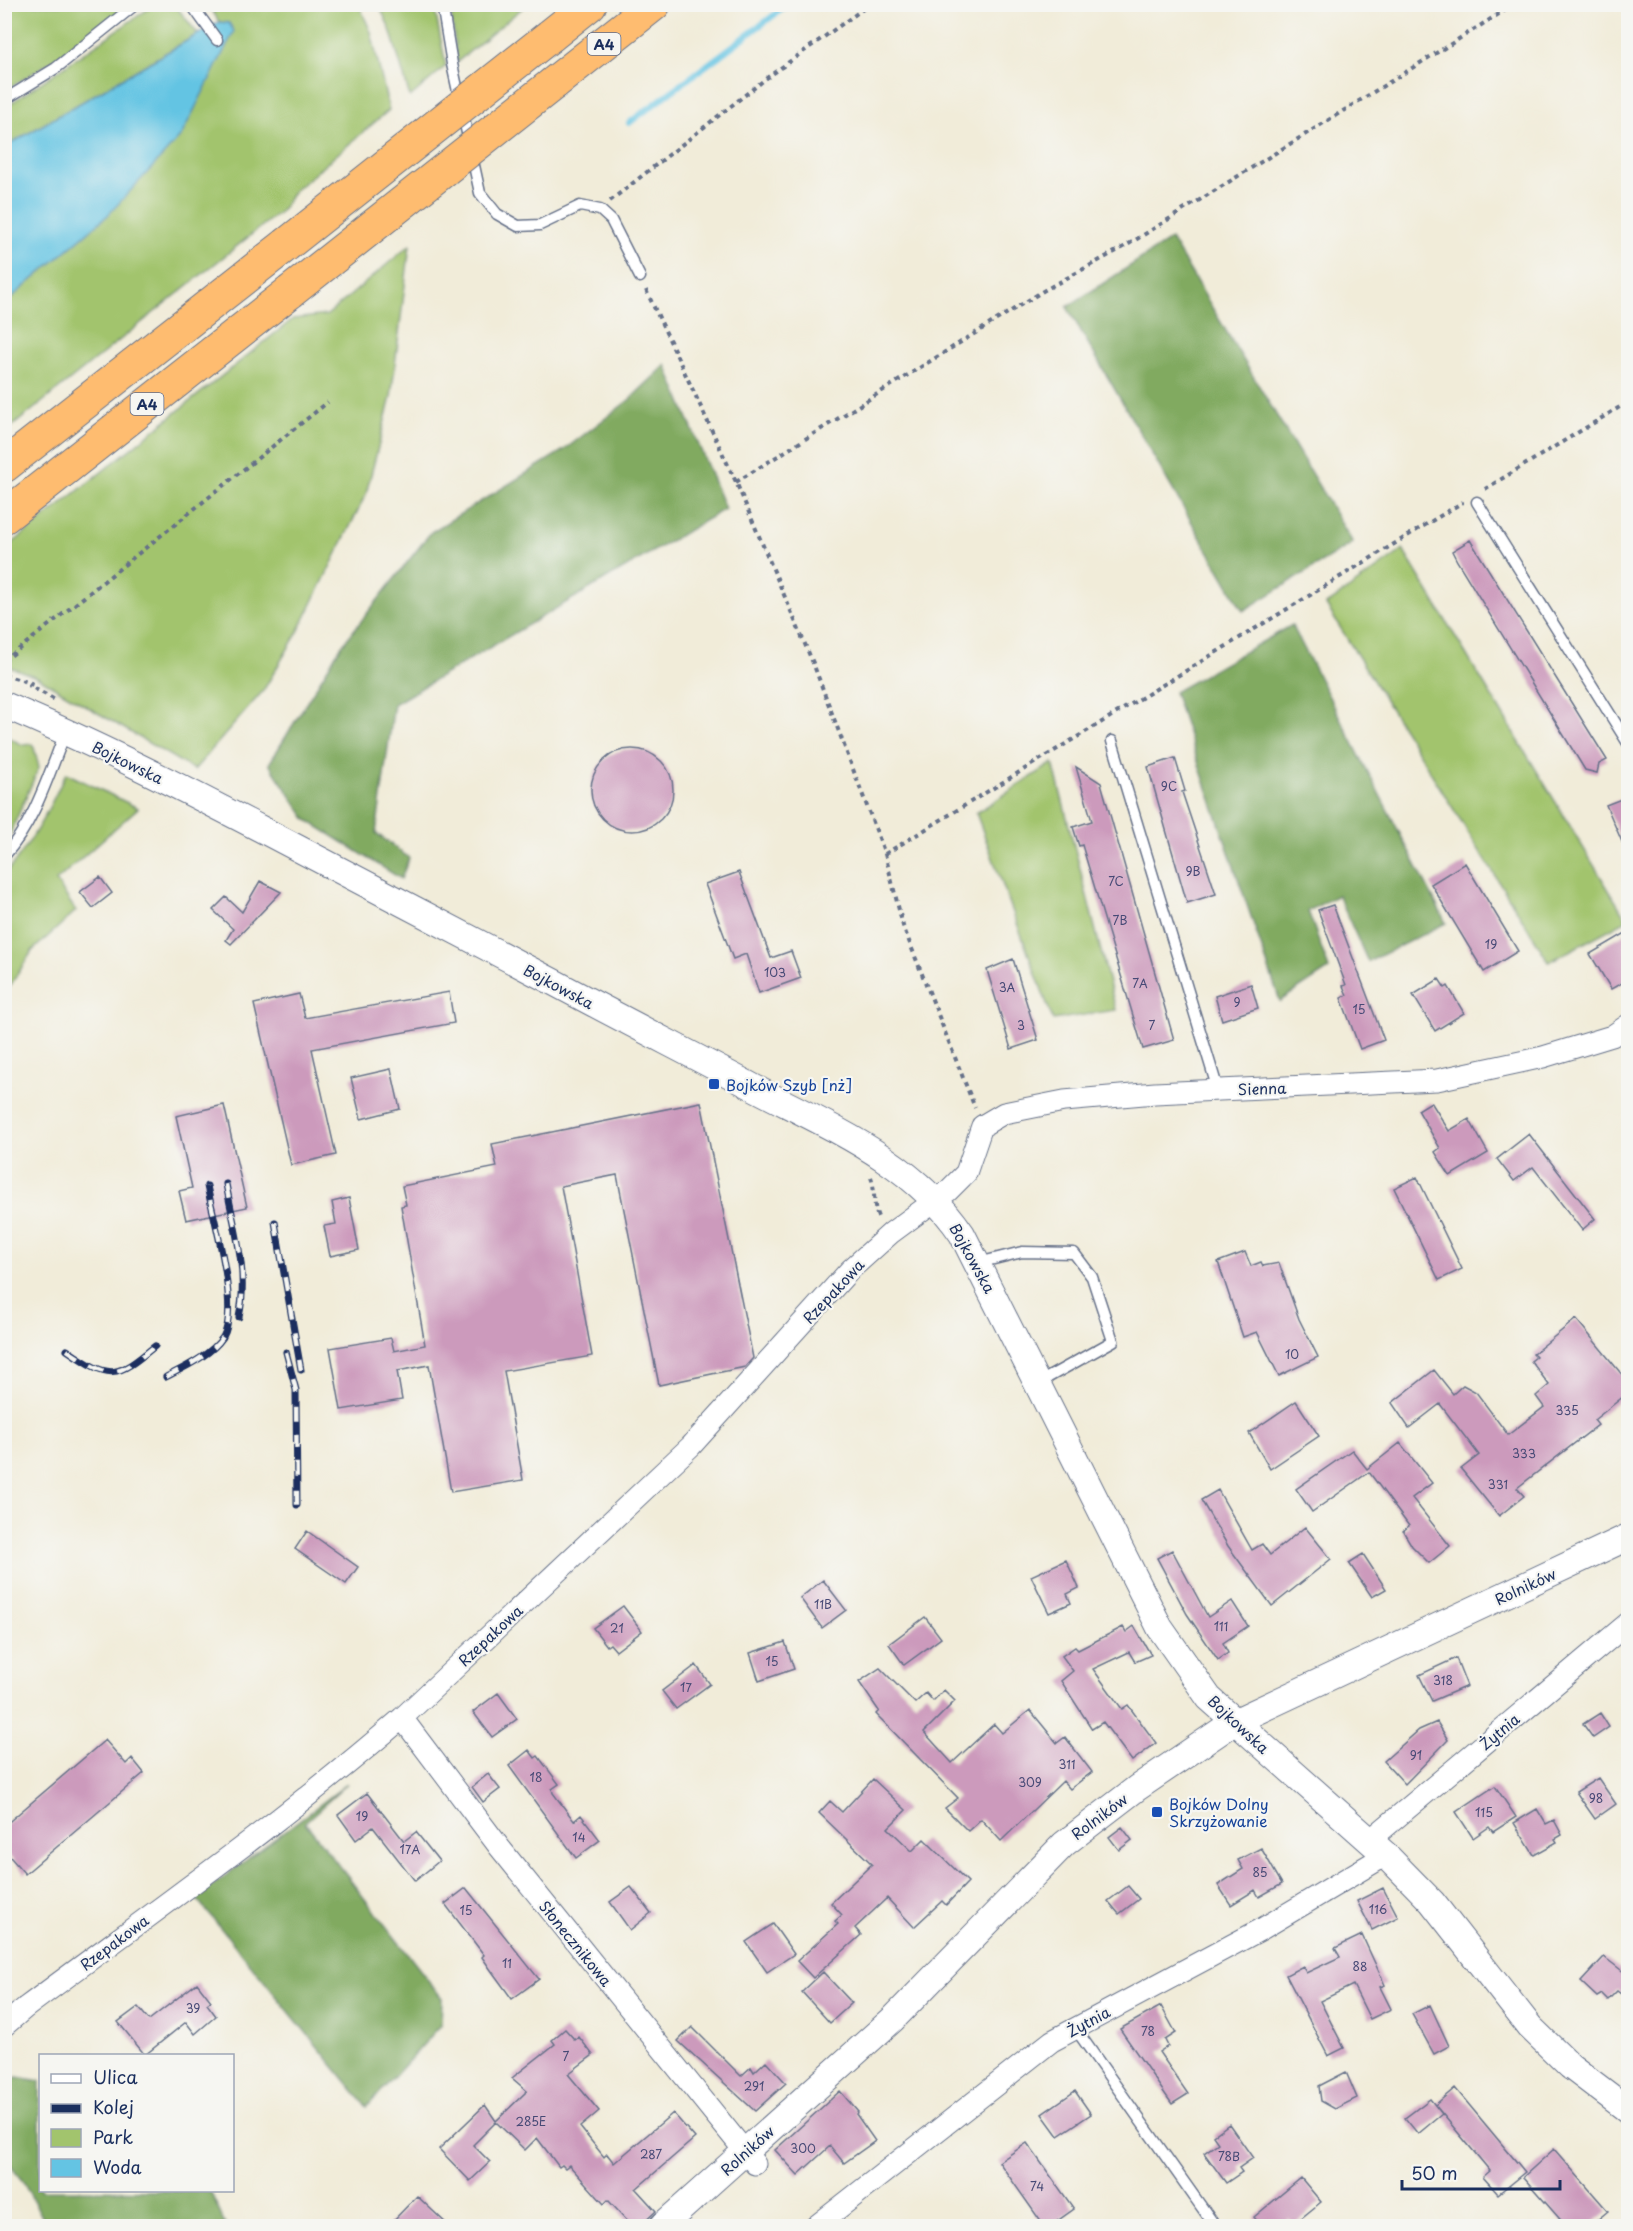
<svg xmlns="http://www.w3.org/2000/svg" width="1633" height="2231" font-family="'Playpen Sans',sans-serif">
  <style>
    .green { fill: #a2c46d; stroke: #5e7a66; stroke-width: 1.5 }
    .forest { fill: #81aa60; stroke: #4e6c5f; stroke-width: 1.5 }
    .water { fill: #64c4e3; stroke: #407aa0; stroke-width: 1.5 }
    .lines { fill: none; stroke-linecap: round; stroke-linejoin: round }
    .stream { stroke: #64c4e3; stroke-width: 6 }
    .building { fill: #cc9abc }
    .service-casing { stroke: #667189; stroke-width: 13 }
    .minor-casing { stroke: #667189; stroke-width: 23 }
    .tertiary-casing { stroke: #667189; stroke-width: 28 }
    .motorway-casing { stroke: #667189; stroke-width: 35 }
    .path { stroke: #667189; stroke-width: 4; stroke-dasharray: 4.5 4.5; stroke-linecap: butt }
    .service { stroke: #fff; stroke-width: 10 }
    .minor { stroke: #fff; stroke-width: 21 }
    .tertiary { stroke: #fff; stroke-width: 26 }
    .motorway { stroke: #febc70; stroke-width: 33 }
    .rail-casing { stroke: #1b2f5e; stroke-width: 7 }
    .rail { stroke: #f6f6f2; stroke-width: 4.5; stroke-dasharray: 14; stroke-linecap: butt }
    .motorway-bridge-casing { stroke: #667189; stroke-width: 35; stroke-linecap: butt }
    .motorway-bridge { stroke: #febc70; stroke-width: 33 }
    .transit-dot { fill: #1a4fb4; stroke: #f6f6f2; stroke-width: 2 }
    .labels { text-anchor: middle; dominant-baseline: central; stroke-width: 4.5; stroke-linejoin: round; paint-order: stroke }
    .number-label { font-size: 12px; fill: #474a76 }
    .shield { fill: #f6f6f2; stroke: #5d6b8a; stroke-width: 1.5 }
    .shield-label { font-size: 14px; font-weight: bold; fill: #1b2f5e }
    .street-label { font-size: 15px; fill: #1b2f5e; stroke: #f6f6f2 }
    .transit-label { font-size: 15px; fill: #164399; stroke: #f6f6f2; text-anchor: start }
  </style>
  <rect width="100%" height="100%" fill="#f6f6f2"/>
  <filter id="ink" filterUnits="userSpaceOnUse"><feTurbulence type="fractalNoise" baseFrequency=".0167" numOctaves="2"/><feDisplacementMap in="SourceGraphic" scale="12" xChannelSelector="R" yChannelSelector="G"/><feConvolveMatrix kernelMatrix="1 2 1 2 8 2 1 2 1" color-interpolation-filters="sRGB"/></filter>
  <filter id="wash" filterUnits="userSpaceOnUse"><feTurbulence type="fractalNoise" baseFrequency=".008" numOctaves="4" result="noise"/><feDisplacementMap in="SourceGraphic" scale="24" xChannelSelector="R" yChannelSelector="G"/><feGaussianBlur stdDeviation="1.35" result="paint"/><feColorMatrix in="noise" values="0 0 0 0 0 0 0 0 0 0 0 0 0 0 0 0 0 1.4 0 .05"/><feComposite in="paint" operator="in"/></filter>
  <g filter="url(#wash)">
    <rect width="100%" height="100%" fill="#f1ecd9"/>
    <path class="green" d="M450 4 526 5 457 62Z
      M5 5H131L60 56 5 91Z
      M154 5H175L198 34 5 147 4 108Z
      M209 5H359L371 32 389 110 293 192 282 210 5 432V303L108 215 229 23 219 22Z
      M379 5H434L446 66 410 97 390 29Z
      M410 245 391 397 366 494 298 632 263 691 194 770 39 678 5 665V549L293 319 327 315Z
      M1403 550 1627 920 1549 962 1326 605Z
      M5 736 23 745 33 744 39 767 9 836 5 841Z
      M1053 763 1116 1010 1053 1020 976 813Z
      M66 773 138 808 56 881 76 911 32 951 5 994V874C32 843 48 811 66 773Z"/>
    <path class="forest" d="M1171 239 1353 543 1243 611 1067 307Z
      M666 365 725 509 394 704 376 833 409 858 401 879 307 820 269 764 340 648 431 532 564 450 629 400Z
      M1292 625 1446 923 1368 962 1338 895 1308 911 1329 969 1280 1001 1174 692Z
      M347 1784 305 1822 442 1998 441 2025 367 2107 196 1898Z
      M17 2077 40 2081V2190L210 2191 226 2226H47L24 2183 5 2159V2080Z"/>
    <path class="water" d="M219 22 229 23 234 31 181 136 108 215 5 303V147Z"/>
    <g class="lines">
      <path class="stream" d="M629 123 789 4"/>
    </g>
    <g id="blocks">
      <path class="building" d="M1470 540 1607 760 1599 764 1597 773 1585 770 1457 561 1452 551Z
        M591 790a41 41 0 1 1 82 0a41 41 0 1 1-82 0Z
        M1175 758 1185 791 1182 792 1216 894 1187 903 1148 767Z
        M1076 767 1101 783 1174 1040 1143 1049 1082 845 1079 846 1073 827 1092 821Z
        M1629 796V858L1606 805Z
        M1465 863 1518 951 1484 972 1431 884Z
        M739 872 771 958 791 951 801 978 759 993 746 954 733 959 705 884Z
        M100 877 112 893 93 908 80 892Z
        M260 881 281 892 231 944 226 940 233 929 213 910 226 897 242 912Z
        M1333 905 1384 1040 1360 1049 1341 998 1347 995 1343 986 1346 985 1318 910Z
        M1629 931V979L1611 989 1590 954Z
        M1013 959 1038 1040 1011 1049 987 970Z
        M1439 979 1445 988 1448 986 1464 1013 1435 1031 1413 995Z
        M1251 984 1258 1008 1222 1020 1215 996Z
        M449 992 454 1023 312 1049 336 1155 291 1165 254 1004 299 994 305 1018Z
        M391 1069 400 1109 361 1119 351 1078Z
        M701 1102 753 1358 745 1367 659 1385 617 1175 561 1186 592 1356 504 1371 523 1480 451 1492 429 1365 397 1371 402 1400 341 1410 330 1348 391 1338 394 1351 425 1345 401 1206 406 1205 402 1186 497 1167 492 1144Z
        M1431 1102 1449 1131 1469 1119 1488 1153 1450 1176 1435 1152 1440 1148 1418 1110Z
        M224 1105 247 1207 186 1220 179 1191 192 1188 176 1116Z
        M1529 1134 1595 1219 1582 1230 1533 1167 1514 1181 1497 1159Z
        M1417 1177 1462 1269 1439 1280 1394 1188Z
        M349 1198 359 1250 330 1256 324 1226 336 1224 332 1202Z
        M1245 1252 1251 1266 1261 1262 1263 1266 1279 1263 1299 1319 1318 1357 1279 1376 1257 1332 1243 1337 1218 1262Z
        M1576 1319 1629 1383V1392L1594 1420 1598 1425 1517 1488 1524 1496 1499 1516 1461 1469 1479 1455 1440 1404 1409 1428 1392 1403 1434 1370 1453 1394 1463 1385 1476 1392 1508 1435 1544 1407 1536 1396 1549 1385 1531 1361 1536 1357 1533 1354Z
        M1296 1401 1319 1436 1270 1469 1249 1433Z
        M1400 1443 1432 1483 1412 1498 1450 1546 1429 1563 1412 1546 1403 1531 1409 1526 1369 1472 1312 1512 1296 1489 1352 1450 1367 1469Z
        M1218 1490 1252 1550 1262 1544 1270 1555 1305 1527 1331 1559 1272 1606 1228 1546 1201 1500Z
        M307 1531 358 1567 346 1584 295 1549Z
        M1172 1550 1208 1617 1232 1601 1248 1626 1223 1643 1228 1653 1218 1660 1187 1614 1157 1558Z
        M1363 1554 1386 1589 1372 1597 1349 1563Z
        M1066 1560 1079 1588 1067 1594 1071 1603 1049 1613 1031 1576Z
        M823 1580 846 1610 822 1628 800 1598Z
        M623 1606 642 1631 616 1651 610 1644 607 1646 593 1628Z
        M925 1617 941 1638 904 1665 889 1644Z
        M1134 1626 1151 1655 1135 1662 1129 1652 1093 1669 1122 1709 1128 1705 1156 1743 1132 1761 1103 1722 1092 1729 1061 1681 1073 1671 1062 1656 1075 1647 1078 1650 1123 1627 1126 1632Z
        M785 1642 794 1669 759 1681 750 1653Z
        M1456 1658 1467 1686 1432 1701 1419 1675Z
        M696 1665 710 1684 676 1709 662 1691Z
        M880 1668 915 1703 926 1693 933 1701 944 1690 955 1701 924 1732 952 1763 994 1724 1002 1733 1030 1710 1057 1743 1065 1737 1092 1772 1070 1789 1063 1781 1001 1841 981 1819 968 1831 945 1808 958 1798 876 1714 879 1711 859 1682Z
        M498 1693 517 1719 492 1737 473 1712Z
        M1600 1713 1609 1727 1593 1738 1583 1724Z
        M1437 1722 1448 1740 1405 1784 1384 1761 1419 1730Z
        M105 1740 126 1764 132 1758 144 1773 25 1874 4 1850V1826Z
        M529 1750 535 1758 538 1756 559 1784 552 1789 553 1793 574 1821 581 1815 600 1840 576 1858 509 1766Z
        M488 1774 500 1789 483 1802 472 1787Z
        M1598 1778 1616 1804 1595 1819 1576 1792Z
        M873 1779 906 1810 888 1828 912 1851 924 1839 968 1882 946 1905 942 1901 914 1927 887 1898 855 1928 861 1935 813 1978 797 1961 838 1924 835 1921 842 1915 831 1903 872 1864 819 1813 830 1801 842 1812Z
        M1495 1786 1516 1817 1493 1832 1489 1827 1473 1838 1456 1812Z
        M367 1793 404 1841 416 1832 439 1861 415 1881 373 1827 356 1840 338 1815Z
        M1537 1809 1546 1824 1554 1820 1562 1835 1555 1839 1557 1842 1534 1855 1514 1823Z
        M1122 1827 1132 1840 1119 1850 1109 1837Z
        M1261 1848 1282 1884 1259 1897 1255 1890 1231 1905 1218 1885 1243 1869 1238 1860Z
        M1128 1886 1139 1899 1119 1914 1108 1901Z
        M631 1887 651 1913 630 1930 610 1902Z
        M466 1888 539 1979 512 1999 491 1970 482 1957 484 1955 445 1904Z
        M1383 1888 1398 1917 1372 1930 1357 1901Z
        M773 1924 794 1954 767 1972 746 1942Z
        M1362 1935 1385 1985 1380 1987 1391 2009 1370 2019 1353 1985 1320 2001 1344 2048 1328 2056 1286 1975 1303 1966 1306 1973 1340 1957 1335 1948Z
        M1604 1957 1629 1976V1986L1621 1994 1617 1991 1608 2000 1602 1994 1597 1997 1581 1982Z
        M823 1972 852 2003 830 2023 802 1992Z
        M197 1983 211 2001 207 2004 216 2016 195 2034 186 2022 145 2055 118 2022 138 2007 149 2020Z
        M1430 2005 1449 2046 1434 2054 1412 2014Z
        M1161 2006 1176 2033 1165 2040 1168 2046 1159 2052 1188 2094 1172 2104 1120 2029Z
        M692 2027 741 2076 751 2067 754 2072 766 2061 786 2083 755 2111 678 2041Z
        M565 2029 575 2040 579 2037 593 2055 568 2074 599 2111 580 2127 604 2157 607 2154 614 2163 673 2113 695 2138 636 2189 656 2211 640 2226H632L608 2200 604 2204 569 2165 565 2168 562 2165 559 2167 537 2138 525 2150 496 2122 473 2145 490 2162 470 2181 439 2149 485 2105 496 2121 527 2091 512 2078 555 2044 552 2040Z
        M1346 2072 1357 2098 1335 2109 1321 2101 1319 2086Z
        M1455 2088 1525 2172 1498 2194 1483 2177 1490 2171 1435 2105Z
        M840 2091 858 2112 856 2114 875 2141 844 2163 830 2146 798 2175 775 2150Z
        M1075 2091 1091 2114 1058 2136 1042 2114Z
        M1430 2099 1442 2114 1418 2134 1405 2118Z
        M1229 2124 1253 2158 1239 2168 1242 2172 1226 2183 1204 2153 1218 2143 1213 2136Z
        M1027 2143 1074 2209 1050 2226H1044L999 2162Z
        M1554 2149 1608 2211 1590 2226H1566L1523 2177Z
        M1301 2178 1321 2202 1294 2224 1289 2218 1278 2226H1261L1254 2217Z
        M417 2196 449 2226H388Z"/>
    </g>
  </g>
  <g filter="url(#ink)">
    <use href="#blocks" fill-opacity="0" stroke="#667189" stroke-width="1.5"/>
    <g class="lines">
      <g class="service-casing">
        <path id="service" d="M191 4 217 40
          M442 4 452 64 480 193 497 214 518 226 540 225 580 206 600 210 611 220 640 277
          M4 100 56 68 136 4
          M1477 502 1628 743
          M1112 741 1218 1090
          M4 856C35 822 49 773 66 731
          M978 1263 1022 1252 1074 1253 1092 1277 1113 1341 1038 1383
          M1075 2028 1215 2226"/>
      </g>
      <g class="minor-casing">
        <path id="minor" d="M402 1718 500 1848 755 2164
          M1370 1840 1628 1623
          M4 2026 25 2008C152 1913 282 1822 402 1718L691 1446 850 1270 891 1233 948 1191 966 1173 982 1126 1004 1113 1064 1101 1155 1093 1437 1080 1543 1057 1612 1036 1628 1025
          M816 2226 1052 2041 1260 1930 1386 1855"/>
      </g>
      <g class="tertiary-casing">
        <path id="tertiary" d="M4 705C93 742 178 786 263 830 361 881 459 933 557 984 622 1019 687 1052 753 1087 829 1127 912 1160 962 1234L1160 1628 1209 1698 1386 1855 1432 1902 1530 2027 1570 2066 1628 2110
          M662 2226 893 2019 1064 1844 1137 1788 1234 1722 1628 1537"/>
      </g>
      <g class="motorway-casing">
        <path id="motorway" d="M550 36 590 4
          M554 83 654 4
          M4 466 286 245
          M4 517 290 292"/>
      </g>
      <path class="path" d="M610 201 768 77 870 4
        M646 290 736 482 813 663 885 854 903 926 975 1108
        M736 482 1043 291 1124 247 1515 4
        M1485 489 1628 402
        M4 661 328 402
        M4 675 31 683 30 686 57 701
        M885 854 1463 502
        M871 1177C876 1191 872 1206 879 1219"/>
      <use href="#service" class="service"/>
      <use href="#minor" class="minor"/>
      <use href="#tertiary" class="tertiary"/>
      <use href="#motorway" class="motorway"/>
      <g class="rail-casing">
        <path id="rail" d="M226 1184C234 1228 249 1272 239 1317
          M275 1222 301 1370
          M67 1350C111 1380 115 1379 155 1346
          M286 1352 296 1390 297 1505
          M166 1377C185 1367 211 1355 223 1337 240 1309 214 1220 207 1186"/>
      </g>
      <use href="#rail" class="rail"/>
      <g class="motorway-bridge-casing">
        <path id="motorway-bridge" d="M286 245 550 36
          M290 292 554 83"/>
      </g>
      <use href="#motorway-bridge" class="motorway-bridge"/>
    </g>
  </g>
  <g class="transit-dot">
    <rect x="708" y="1078" width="12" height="12" rx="3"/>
    <rect x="1151" y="1806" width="12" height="12" rx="3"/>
  </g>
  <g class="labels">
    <g class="number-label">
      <text x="1169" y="786">9C</text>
      <text x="1193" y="871">9B</text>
      <text x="1116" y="881">7C</text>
      <text x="1120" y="920">7B</text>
      <text x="1491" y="944">19</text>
      <text x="775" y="972">103</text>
      <text x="1140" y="983">7A</text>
      <text x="1007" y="987">3A</text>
      <text x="1237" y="1002">9</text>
      <text x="1359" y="1009">15</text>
      <text x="1021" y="1025">3</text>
      <text x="1152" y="1025">7</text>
      <text x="1292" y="1354">10</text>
      <text x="1567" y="1410">335</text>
      <text x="1524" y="1453">333</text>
      <text x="1498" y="1484">331</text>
      <text x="823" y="1604">11B</text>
      <text x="1221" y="1626">111</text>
      <text x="617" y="1628">21</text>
      <text x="772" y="1661">15</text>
      <text x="1443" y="1680">318</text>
      <text x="686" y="1687">17</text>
      <text x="1416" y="1755">91</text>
      <text x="1067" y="1764">311</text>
      <text x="536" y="1777">18</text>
      <text x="1030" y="1782">309</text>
      <text x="1596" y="1798">98</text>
      <text x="1484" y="1812">115</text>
      <text x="362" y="1816">19</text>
      <text x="579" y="1837">14</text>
      <text x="410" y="1849">17A</text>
      <text x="1260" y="1872">85</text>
      <text x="1378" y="1909">116</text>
      <text x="466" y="1910">15</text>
      <text x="507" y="1963">11</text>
      <text x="1360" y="1966">88</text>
      <text x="193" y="2008">39</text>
      <text x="1148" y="2031">78</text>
      <text x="566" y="2056">7</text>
      <text x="754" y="2086">291</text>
      <text x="531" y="2121">285E</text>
      <text x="803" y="2148">300</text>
      <text x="651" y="2154">287</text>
      <text x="1229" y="2156">78B</text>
      <text x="1037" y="2186">74</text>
    </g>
    <g class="shield">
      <rect x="587.5" y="33" width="33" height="22" rx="4.5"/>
      <rect x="130.5" y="393" width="33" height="22" rx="4.5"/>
    </g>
    <g class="shield-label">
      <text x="604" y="44">A4</text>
      <text x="147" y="404">A4</text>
    </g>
    <g class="street-label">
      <text transform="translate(128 762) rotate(26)">Bojkowska</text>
      <text transform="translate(559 986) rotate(28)">Bojkowska</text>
      <text transform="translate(1262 1088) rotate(-2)">Sienna</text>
      <text transform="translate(973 1258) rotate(61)">Bojkowska</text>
      <text transform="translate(833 1291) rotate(-47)">Rzepakowa</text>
      <text transform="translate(1525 1586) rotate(-25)">Rolników</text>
      <text transform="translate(490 1635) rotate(-43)">Rzepakowa</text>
      <text transform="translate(1239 1724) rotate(43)">Bojkowska</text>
      <text transform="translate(1499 1731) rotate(-40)">Żytnia</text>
      <text transform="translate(1099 1816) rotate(-37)">Rolników</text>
      <text transform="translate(114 1942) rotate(-37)">Rzepakowa</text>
      <text transform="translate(576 1943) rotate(51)">Słonecznikowa</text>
      <text transform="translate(1088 2021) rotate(-28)">Żytnia</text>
      <text transform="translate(747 2150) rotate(-42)">Rolników</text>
    </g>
    <g class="transit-label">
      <text x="726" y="1084">Bojków Szyb [nż]</text>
      <text x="1169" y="1803">Bojków Dolny<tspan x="1169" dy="17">Skrzyżowanie</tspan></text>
    </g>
  </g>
  <rect width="1633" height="2231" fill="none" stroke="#f6f6f2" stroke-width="24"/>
  <rect x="39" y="2054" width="195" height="138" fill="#f6f6f2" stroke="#9ea6b7" stroke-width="1.5"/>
  <rect x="51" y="2074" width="30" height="9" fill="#ffffff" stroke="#9ea6b7" stroke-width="1.5"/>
  <text x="93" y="2084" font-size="18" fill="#1b2f5e">Ulica</text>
  <rect x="51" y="2104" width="30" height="9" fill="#1b2f5e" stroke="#9ea6b7" stroke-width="1.5"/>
  <text x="93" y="2114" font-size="18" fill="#1b2f5e">Kolej</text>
  <rect x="51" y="2129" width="30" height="18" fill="#a2c46d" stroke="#9ea6b7" stroke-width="1.5"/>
  <text x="93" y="2144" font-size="18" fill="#1b2f5e">Park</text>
  <rect x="51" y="2159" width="30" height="18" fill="#64c4e3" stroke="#9ea6b7" stroke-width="1.5"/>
  <text x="93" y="2174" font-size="18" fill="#1b2f5e">Woda</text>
  <path d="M1402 2180v9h158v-9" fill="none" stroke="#1b2f5e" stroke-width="3"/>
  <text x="1411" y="2180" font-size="18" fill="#1b2f5e" stroke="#f6f6f2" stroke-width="4.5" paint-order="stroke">50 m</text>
</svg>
